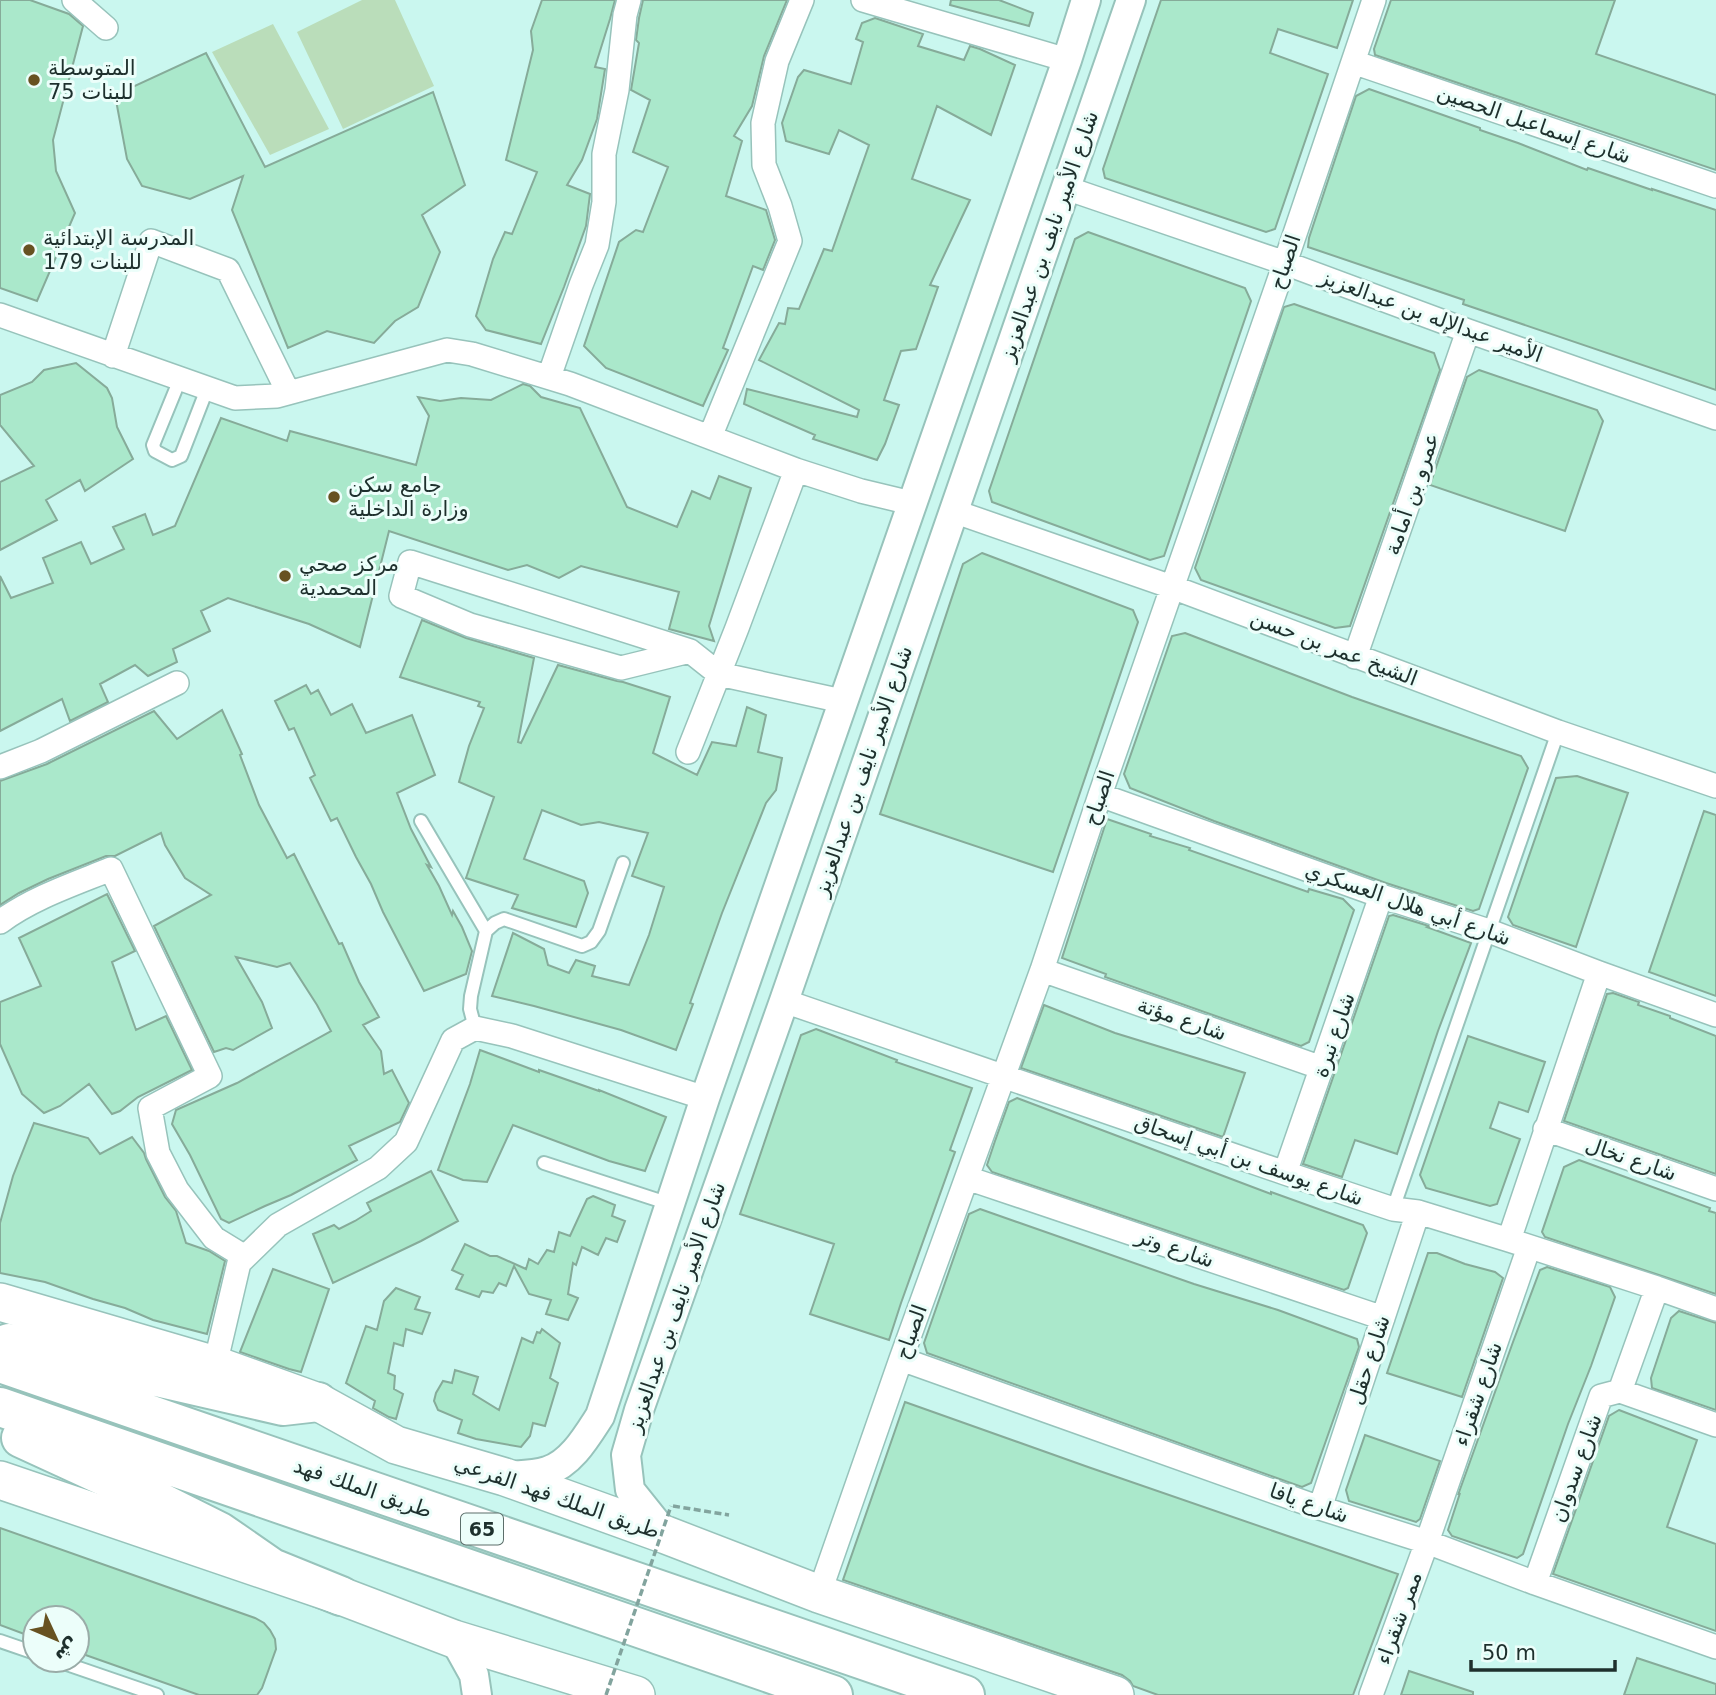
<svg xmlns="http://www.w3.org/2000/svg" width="1716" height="1695" font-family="'DejaVu Sans','Noto Sans Arabic',sans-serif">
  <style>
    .green { fill: #baddba }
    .building { fill: #aae8cb; stroke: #86ab99; stroke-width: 2 }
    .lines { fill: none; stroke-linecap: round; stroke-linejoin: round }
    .service-casing { stroke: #97c3bb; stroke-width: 16 }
    .minor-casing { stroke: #97c3bb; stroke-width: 26 }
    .tertiary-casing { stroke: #97c3bb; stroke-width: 32 }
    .primary-casing { stroke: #97c3bb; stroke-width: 40 }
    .motorway-casing { stroke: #97c3bb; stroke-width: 42 }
    .path { stroke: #82a49e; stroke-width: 3.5; stroke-dasharray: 7 3.5; stroke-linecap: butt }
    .service { stroke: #fff; stroke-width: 12 }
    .minor { stroke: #fff; stroke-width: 23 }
    .tertiary { stroke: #fff; stroke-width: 28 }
    .primary { stroke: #fff; stroke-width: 37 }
    .motorway { stroke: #fff; stroke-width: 38 }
    .path-bridge { stroke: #82a49e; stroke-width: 3.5; stroke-dasharray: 7 3.5; stroke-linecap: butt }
    .poi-dot { fill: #675221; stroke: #ecfefa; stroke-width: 2.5 }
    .labels { text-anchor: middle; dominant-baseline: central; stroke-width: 6; stroke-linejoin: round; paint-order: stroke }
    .shield { fill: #ecfefa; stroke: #5c6e6a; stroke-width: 2 }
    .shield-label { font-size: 19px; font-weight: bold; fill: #1e302d }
    .poi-label { font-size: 21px; fill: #1e302d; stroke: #ecfefa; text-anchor: start }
    .street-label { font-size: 21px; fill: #1e302d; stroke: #ecfefa }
  </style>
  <rect width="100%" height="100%" fill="#caf7ef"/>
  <path class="green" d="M362 0H395L434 86 343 129 297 32Z
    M273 24 329 129 270 155 212 52Z"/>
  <path class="building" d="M0 0H30L69 14 83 26 53 140 56 171 75 213 37 301 0 288Z
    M542 0H615L610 19 595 67 605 69 597 119 582 160 567 185 590 194 586 226 564 287 541 344 486 330 476 316 493 259 505 232 512 234 537 172 506 160 533 50 531 31Z
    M643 0H787L764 56 752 106 734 136 742 141 726 196 766 210 775 240 763 270 753 266 723 348 728 350 703 406 606 368 584 346 619 242 636 230 643 232 668 167 633 152 650 100 631 90 639 43 636 40 639 18Z
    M951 0H999L1033 13 1029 26 950 5Z
    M1161 0H1353L1337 48 1278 29 1270 53 1328 74 1275 229 1266 232 1105 178 1103 169Z
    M1391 0H1615L1596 54 1716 95V170L1375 55 1374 49Z
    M875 18 923 34 918 46 964 60 970 46 980 49 1015 65 991 135 937 106 912 179 970 200 930 285 938 287 916 349 901 351 884 400 899 405 885 444 877 460 813 439 815 435 744 404 747 389 857 417 859 410 759 360 779 323 785 324 788 308 799 309 824 249 832 251 869 145 839 130 829 154 786 141 782 123 798 77 804 70 851 84 863 42 856 39 862 23Z
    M206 53 265 167 433 92 465 185 422 215 440 252 418 307 395 321 374 343 327 331 288 348 232 210 243 176 190 199 142 186 127 159 115 95Z
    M1369 89 1480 128V130L1518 143 1587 170 1588 168 1652 190V189L1716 210V390L1463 304 1464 300 1308 247 1309 238 1356 96Z
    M1088 232 1245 288 1251 301 1164 556 1150 560 992 502 989 491 1075 239Z
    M1294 304 1434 353 1440 370 1350 626 1335 628 1201 580 1195 568 1284 307Z
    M76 363 107 388 112 398 117 427 133 459 85 491 80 480 46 500 57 520 0 550V482L34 466 0 425V395L32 382 44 370Z
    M1479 370 1597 410 1603 421 1565 531 1430 485 1467 377Z
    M523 384 530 386 541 397 580 408 627 507 677 527 692 491 710 499 719 476 751 488 709 626 714 641 669 629 679 592 581 566 559 578 527 565 508 570 389 531 360 647 309 624 228 598 201 611 210 631 173 649 177 662 148 676 135 665 100 684 108 702 70 721 62 699 0 731V576L11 598 53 583 43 558 81 542 91 564 124 549 113 527 145 514 153 535 175 526 221 418 287 441 290 431 416 465 429 416 418 397 440 401 461 398 491 400Z
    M982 553 1133 610 1138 622 1053 872 880 814 963 564Z
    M422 620 466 638 534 658 518 742 521 743 558 665 617 681 623 682 670 697 653 753 697 775 712 742 736 746 747 707 766 715 758 752 782 758 776 790 766 803 722 913 690 1003 693 1004 676 1050 621 1030 534 1006 492 996 513 933 544 949 548 965 569 973 576 960 595 966 592 976 629 985 649 935 664 887 632 876 648 833 599 822 581 825 542 810 524 859 584 881 588 893 576 927 512 908 518 895 466 878 494 797 459 782 469 746 484 708 478 706 480 702 400 677Z
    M1185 633 1352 697 1521 756 1528 768 1479 909 1473 911 1386 883 1214 821 1130 788 1124 774 1172 636Z
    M306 685 311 694 318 690 331 715 352 704 366 733 412 715 435 775 397 793 411 829 431 867 427 865 439 886 452 915 453 911 462 927 472 951 466 974 424 991 383 912 371 884 356 857 337 818 331 821 310 778 315 775 294 728 289 730 275 701Z
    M222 710 242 754 240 755 259 805 287 858 294 854 339 944 342 943 359 982 379 1017 363 1025 381 1051 384 1074 392 1070 409 1103 400 1122 349 1146 357 1160 291 1195 265 1206 229 1223 221 1219 190 1155 172 1124 176 1110 237 1083 331 1031 317 1005 290 963 277 967 236 957 262 1002 272 1028 233 1050 226 1048 214 1052 154 926 211 895 185 878 165 845 161 833 115 856H106L48 879 19 893 0 905V781L47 764 154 711 177 739Z
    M1577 776 1628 793 1576 947 1513 925 1508 917 1556 778Z
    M1704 811 1716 815V996L1649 972Z
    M1107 819 1151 834 1150 836 1190 848 1189 850 1308 892 1309 889 1343 899 1354 910 1309 1042 1301 1046 1105 977 1106 974 1062 958Z
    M107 894 135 951 112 962 136 1030 166 1016 192 1070 138 1097 120 1111 112 1114 89 1084 60 1106 44 1113 22 1094 0 1044V1002L41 986 19 938Z
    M1393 915 1429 926 1427 927 1471 943 1438 1031 1397 1154 1355 1140 1342 1177 1303 1164 1389 916Z
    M1613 993 1639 1002 1638 1005 1670 1016V1018L1716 1036V1174L1564 1121 1607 994Z
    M1044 1005 1115 1033 1245 1073 1223 1137 1021 1068Z
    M816 1029 897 1060 896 1062 972 1088 950 1150 955 1152 901 1303 889 1340 810 1314 834 1244 740 1214 801 1035Z
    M1468 1036 1545 1062 1528 1112 1499 1102 1490 1128 1520 1139 1497 1204 1490 1206 1426 1188 1420 1175Z
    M480 1050 539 1072V1070L599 1091V1090L666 1117 645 1171 609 1161 513 1125 487 1182 463 1180 438 1170 470 1084Z
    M1017 1098 1271 1194V1192L1363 1225 1367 1233 1348 1288 1344 1290 992 1172 987 1165 995 1141 1009 1102Z
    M34 1123 88 1138 100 1154 132 1137 144 1153 146 1159 165 1197 176 1211 186 1243 209 1251 225 1261 207 1334 153 1320 125 1308 93 1299 45 1282 0 1273V1223L13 1176Z
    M1579 1160 1710 1208 1709 1211 1716 1213V1294L1545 1237 1542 1232 1564 1167Z
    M431 1171 458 1221 421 1241 333 1283 313 1234 334 1225 339 1229 355 1221 371 1211 367 1203Z
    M593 1196 615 1205 612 1216 625 1221 617 1242 606 1238 598 1255 582 1247 576 1265 573 1263 568 1294 578 1298 568 1320 546 1314 551 1300 529 1294 514 1266 506 1286 499 1283 493 1293 482 1291 479 1297 456 1289 463 1275 452 1270 465 1244 490 1256H497L526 1269 529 1259 538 1264 547 1250 554 1252 559 1232 570 1236 587 1199Z
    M980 1209 1194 1284 1278 1310 1357 1339 1359 1347 1311 1483 1302 1487 927 1353 924 1343 969 1214Z
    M1428 1253H1437L1465 1264 1495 1272 1503 1278 1462 1397 1387 1373Z
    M1547 1267 1610 1287 1615 1297 1591 1366 1568 1424 1523 1554 1517 1558 1452 1536 1448 1530 1460 1493 1458 1495 1513 1342 1540 1270Z
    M273 1269 329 1289 301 1372 289 1369 240 1352Z
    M396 1288 420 1297 415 1309 430 1313 422 1334 406 1329 403 1346 394 1343 388 1373 395 1376 394 1389 403 1394 396 1419 389 1417 373 1408 375 1401 346 1383 366 1326 377 1330 384 1301Z
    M1679 1311 1716 1323V1410L1652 1388 1651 1378 1671 1318Z
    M542 1329 560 1343 550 1378 558 1383 545 1426 533 1423 530 1436 521 1447 476 1439 458 1433 462 1420 438 1410 434 1401 436 1393 443 1381 452 1383 455 1370 478 1377 473 1394 499 1410 522 1338 533 1343 537 1332 540 1333Z
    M905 1402 1088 1467 1398 1574 1353 1695H1158L1133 1686 1130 1681 1122 1675 843 1580Z
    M1619 1410 1697 1440 1667 1527 1716 1544V1631L1553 1574 1609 1416Z
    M1365 1435 1440 1461 1420 1519 1416 1522 1349 1501 1346 1490Z
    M0 1528 255 1618 264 1623 270 1630 275 1639 276 1649 262 1688 257 1695H199L77 1652V1618H35V1638L0 1625Z
    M1637 1658 1716 1684V1695H1624Z
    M1409 1671 1473 1692V1695H1401Z"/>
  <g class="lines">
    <g class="service-casing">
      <path id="service" d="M180 379 153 445 155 451 172 460 181 456 207 389
        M421 821 486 931
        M475 1028 470 1009 471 996 486 931 495 923 504 919 582 946 591 942 599 931 623 863
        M544 1163 670 1204
        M1393 1209 1558 732
        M0 1641 35 1653
        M55 1660 157 1695"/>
    </g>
    <g class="minor-casing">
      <path id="minor" d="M74 0 106 28
        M863 0 1067 60
        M1353 62 1716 186
        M1066 188 1285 263 1468 331 1716 418
        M0 315 235 398 277 396 447 350 472 354 570 384 796 470 861 491 911 503
        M113 356 151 241 228 270 288 392
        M549 377 581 285 597 245 604 202V154L617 90 625 15 629 0
        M710 437 790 241 780 206 764 165 763 123 777 61 802 0
        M953 511 1172 587 1558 732 1716 786
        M690 651 621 668 470 625 401 596 410 562 690 651 719 674 842 701
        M1355 657 1468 331
        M688 752 737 628 796 470
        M0 767 41 751 177 683
        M1100 795 1381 896 1489 931 1599 973 1716 1015
        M0 922C32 898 74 884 111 869L210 1076 150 1108 158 1153 177 1190 214 1238 245 1257
        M1042 970 1322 1068
        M784 1001 1285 1173 1393 1209 1418 1212 1509 1240 1657 1288 1716 1309
        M1545 1129 1716 1189
        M1285 1173 1381 896
        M967 1178 1383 1318
        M1509 1240 1599 973
        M901 1359 1320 1508 1427 1542 1535 1583 1716 1647
        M215 1365 239 1263 278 1225 378 1168 406 1142 453 1040 475 1028 512 1036 705 1098
        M1620 1391 1716 1425
        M1320 1508 1418 1212
        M1535 1583 1601 1396 1620 1391 1657 1288
        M819 1594 901 1359 1042 970 1100 795 1285 263 1374 0
        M1371 1695 1427 1542 1529 1247"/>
    </g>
    <g class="tertiary-casing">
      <path id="tertiary" d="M508 1476C521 1475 535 1475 547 1471 571 1464 587 1436 600 1416L705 1098 1067 60 1086 0
        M666 1535 630 1490 626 1455 639 1410 784 1001 1131 0
        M454 1639 474 1675 477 1695"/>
    </g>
    <g class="primary-casing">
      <path id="primary" d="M0 1302 215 1365 318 1402 396 1445 505 1477 666 1535 819 1594 1115 1695
        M0 1480 341 1596 454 1639 636 1695"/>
    </g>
    <g class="motorway-casing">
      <path id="motorway" d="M3 1345 9 1343 283 1406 318 1402
        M0 1363 965 1695
        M0 1407 833 1695
        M21 1438 158 1501 220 1532 272 1568 341 1596"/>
    </g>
    <path class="path" d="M673 1506 729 1515"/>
    <use href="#service" class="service"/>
    <use href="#minor" class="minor"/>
    <use href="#tertiary" class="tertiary"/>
    <use href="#primary" class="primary"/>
    <use href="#motorway" class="motorway"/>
    <path class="path-bridge" d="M606 1695 671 1506"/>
  </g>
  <g class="poi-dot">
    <circle cx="34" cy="80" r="7"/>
    <circle cx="29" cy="250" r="7"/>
    <circle cx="334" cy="497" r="7"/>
    <circle cx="285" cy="576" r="7"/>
  </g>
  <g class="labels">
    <rect class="shield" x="461" y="1513.5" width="42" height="31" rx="5"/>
    <g class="shield-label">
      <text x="482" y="1529">65</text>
    </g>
    <g class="poi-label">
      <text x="48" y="68">المتوسطة<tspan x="48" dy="24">75 للبنات</tspan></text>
      <text x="43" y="238">المدرسة الإبتدائية<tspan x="43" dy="24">179 للبنات</tspan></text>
      <text x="348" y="485">جامع سكن<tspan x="348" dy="24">وزارة الداخلية</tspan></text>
      <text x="299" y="564">مركز صحي<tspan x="299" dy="24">المحمدية</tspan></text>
    </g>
    <g class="street-label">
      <text transform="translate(1534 124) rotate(19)">شارع إسماعيل الحصين</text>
      <text transform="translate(1049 236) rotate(-71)">شارع الأمير نايف بن عبدالعزيز</text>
      <text transform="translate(1285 262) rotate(-71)">الصباح</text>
      <text transform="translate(1431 316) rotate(20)">الأمير عبدالإله بن عبدالعزيز</text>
      <text transform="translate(1412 494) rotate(-71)">عمرو بن أمامة</text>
      <text transform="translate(1334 648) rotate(21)">الشيخ عمر بن حسن</text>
      <text transform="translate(863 771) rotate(-71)">شارع الأمير نايف بن عبدالعزيز</text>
      <text transform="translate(1099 798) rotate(-71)">الصباح</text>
      <text transform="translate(1408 904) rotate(19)">شارع أبي هلال العسكري</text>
      <text transform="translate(1182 1019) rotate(19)">شارع مؤتة</text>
      <text transform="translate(1334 1035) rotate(-71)">شارع نبرة</text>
      <text transform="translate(1631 1159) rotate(19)">شارع نخال</text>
      <text transform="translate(1249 1160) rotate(19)">شارع يوسف بن أبي إسحاق</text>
      <text transform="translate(1175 1248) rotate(19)">شارع وتر</text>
      <text transform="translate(676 1307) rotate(-71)">شارع الأمير نايف بن عبدالعزيز</text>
      <text transform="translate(911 1332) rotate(-70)">الصباح</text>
      <text transform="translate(1369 1360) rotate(-72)">شارع حقل</text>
      <text transform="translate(1478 1394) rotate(-71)">شارع شقراء</text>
      <text transform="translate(1576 1468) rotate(-70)">شارع سدوان</text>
      <text transform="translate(363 1488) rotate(19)">طريق الملك فهد</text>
      <text transform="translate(557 1497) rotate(19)">طريق الملك فهد الفرعي</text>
      <text transform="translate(1309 1503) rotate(19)">شارع يافا</text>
      <text transform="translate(1399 1618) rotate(-70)">ممر شقراء</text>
    </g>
  </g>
  <g transform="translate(56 1639) rotate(134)"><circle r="33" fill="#ecfefa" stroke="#9aaca8" stroke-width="2"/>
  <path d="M0-5L12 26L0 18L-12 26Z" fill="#675221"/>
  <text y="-10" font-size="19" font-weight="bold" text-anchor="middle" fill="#1e302d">ش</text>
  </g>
  <path d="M1471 1660v10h144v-10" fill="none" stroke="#1e302d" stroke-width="3.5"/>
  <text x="1482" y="1660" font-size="21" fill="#1e302d" stroke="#ecfefa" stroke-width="5" paint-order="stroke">50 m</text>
</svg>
